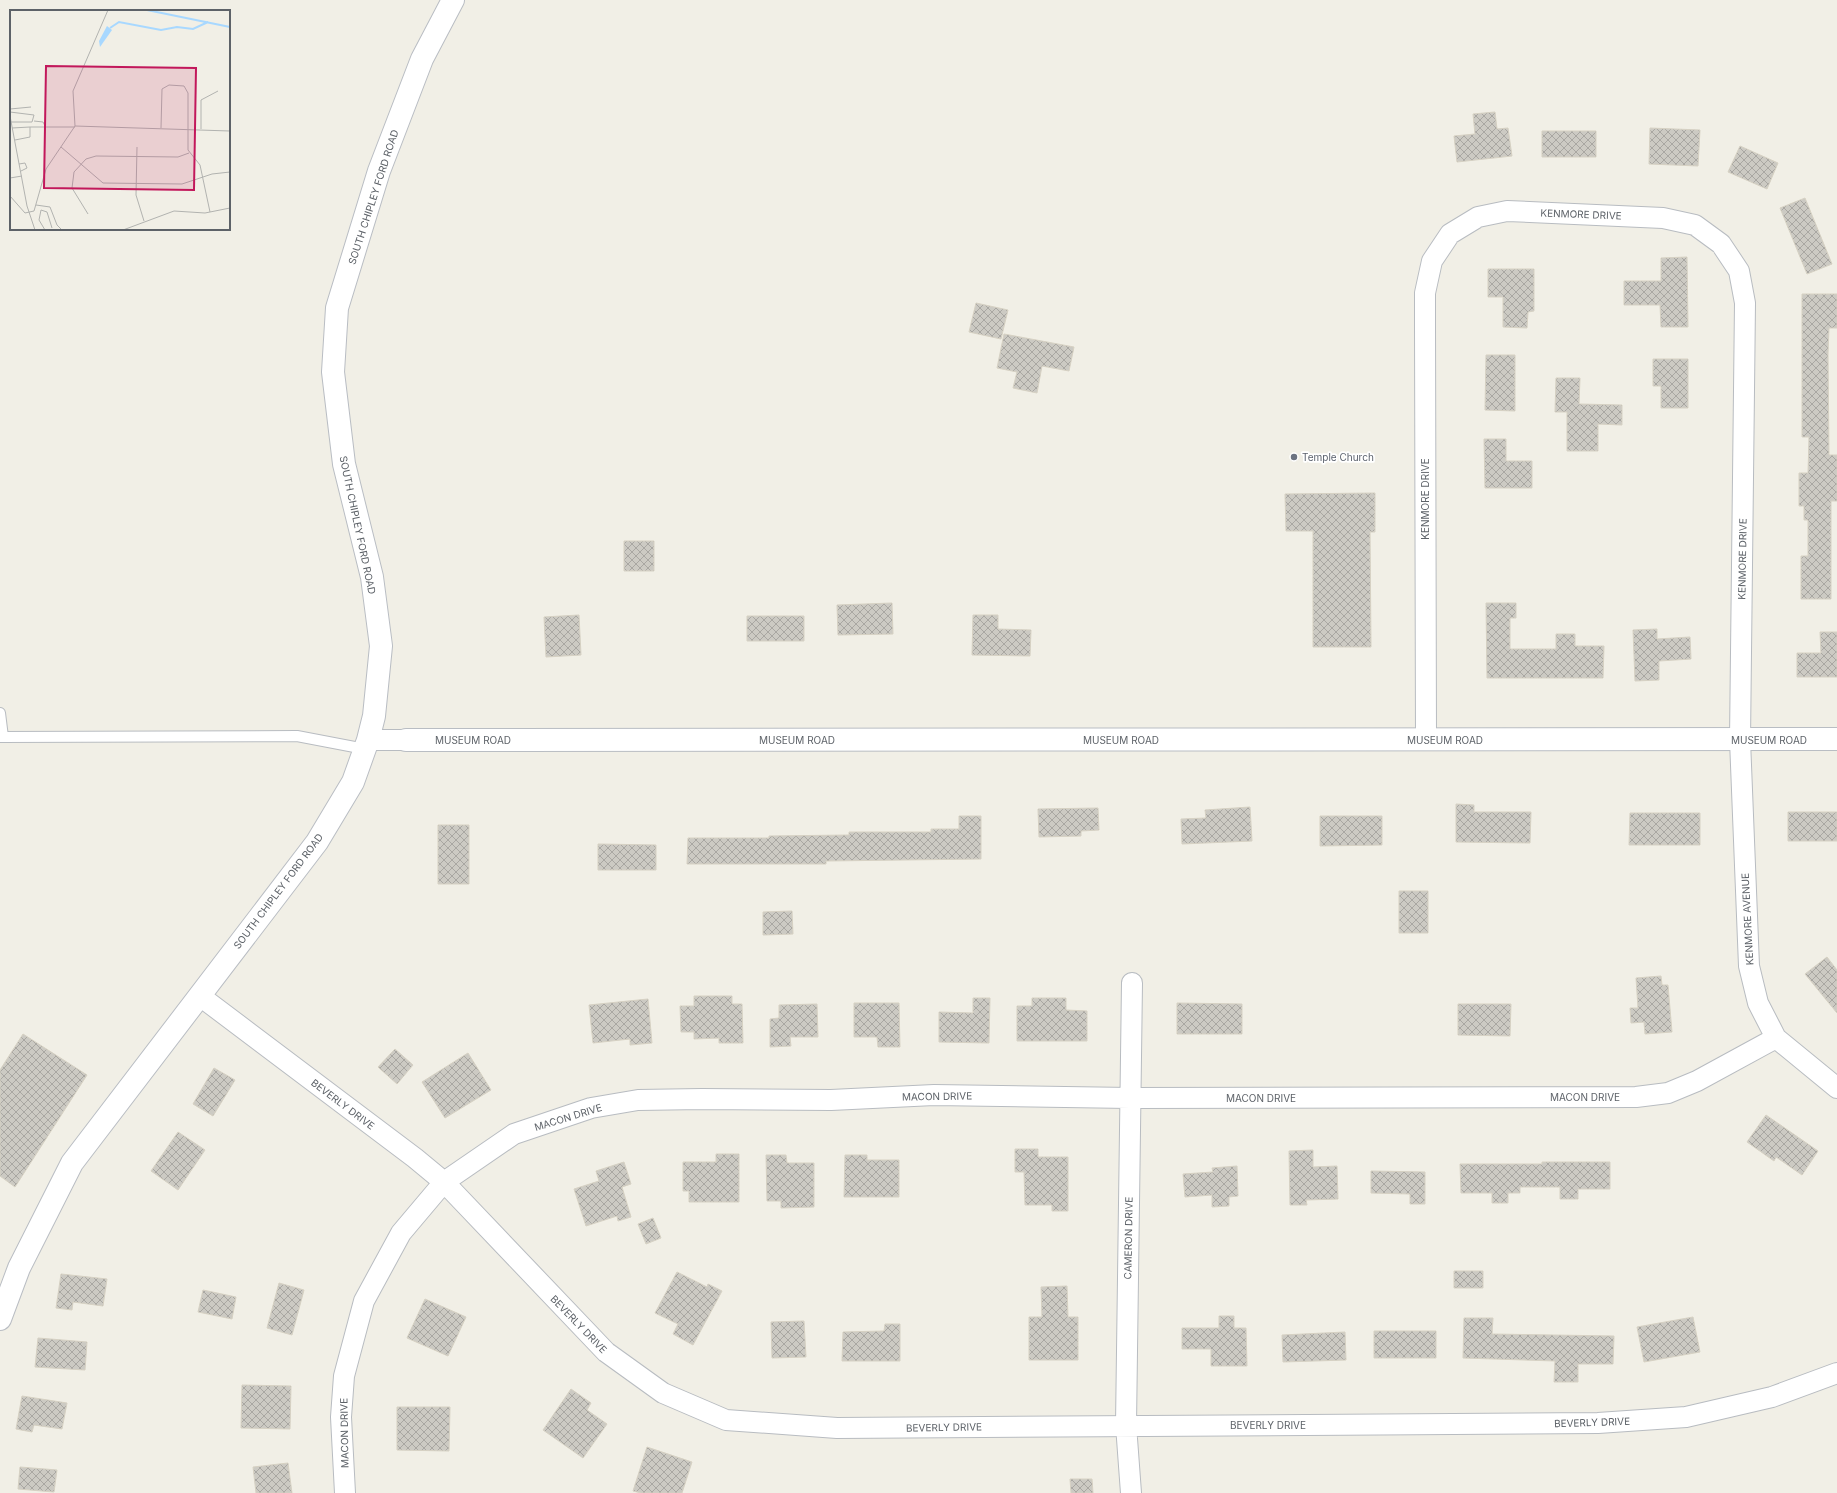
<svg xmlns="http://www.w3.org/2000/svg" width="1837" height="1493" font-family="Inter,sans-serif">
  <style>
    .building { fill: url(#building-cross-hatch); stroke: #d6d1c3 }
    .lines { fill: none; stroke-linecap: round; stroke-linejoin: round }
    .lane-casing { stroke: #b8bcc1; stroke-width: 12 }
    .street-casing { stroke: #b8bcc1; stroke-width: 22 }
    .secondary-casing { stroke: #b9bdc3; stroke-width: 24 }
    .lane { stroke: #fff; stroke-width: 10 }
    .street { stroke: #fff; stroke-width: 20 }
    .secondary { stroke: #fff; stroke-width: 22 }
    .worship-dot { fill: #6b7280; stroke: #fff; stroke-width: 1.5 }
    .labels { text-anchor: middle; dominant-baseline: central; stroke-width: 3.5; stroke-linejoin: round; paint-order: stroke }
    .street-label { font-size: 10px; fill: #5d6268; stroke: #fff }
    .worship-label { font-size: 10px; fill: #5b616d; stroke: #fff; text-anchor: start }
    .inset-river { fill: none; stroke: #a8d8ff; stroke-width: 2 }
    .inset-road { fill: none; stroke: #b2b3b0; stroke-width: 1 }
    .view { fill: #c2185b; fill-opacity: 0.15; stroke: #c2185b; stroke-width: 2 }
    .inset-edge { fill: none; stroke: #5d6268; stroke-width: 2 }
  </style>
  <defs>
    <pattern id="building-cross-hatch" width="8" height="8" patternUnits="userSpaceOnUse"><rect width="8" height="8" fill="#cccac3"/><path d="M0 0l8 8M0 8l8-8" fill="none" stroke="#a9a7a2"/></pattern>
  </defs>
  <rect width="100%" height="100%" fill="#f1efe6"/>
  <path class="building" d="M1495 112 1497 129 1508 128 1512 156 1457 162 1454 136 1475 134 1473 114Z
    M1650 128 1700 130 1698 166 1649 164Z
    M1542 131H1596V157H1542Z
    M1740 146 1778 163 1767 189 1728 172Z
    M1805 198 1832 264 1807 274 1780 208Z
    M1687 257 1688 327H1661L1660 305H1624V281H1661V258Z
    M1488 269H1534V311L1528 312 1527 328 1503 327V297H1488Z
    M1802 294H1837V328H1829L1828 354 1829 455H1837V501H1831V599H1801V556H1808V520H1804V506H1799V473H1808L1809 437H1802Z
    M976 303 1008 310 1001 339 969 332Z
    M1004 334 1074 347 1069 371 1042 366 1037 393 1013 388 1017 372 997 368Z
    M1486 355H1515V411L1485 410Z
    M1653 359H1688V408H1661V386H1653Z
    M1556 378H1580L1579 404 1622 405V425L1598 424V451H1567V412H1555Z
    M1484 439H1506V461H1532V488H1485Z
    M1375 493V532H1370L1371 647H1313V531H1286L1285 494Z
    M624 541H654V571H624Z
    M892 603 893 634 838 635 837 605Z
    M1486 603H1516V618H1510V649H1556V634H1575V646H1604L1603 678H1487Z
    M579 615 581 655 546 657 544 617Z
    M973 615H998V629L1031 630 1030 656 972 655Z
    M747 616H804V641H747Z
    M1657 629V639L1690 637 1691 659 1659 661V680L1635 681 1633 630Z
    M1820 632H1837V677H1797V653H1821Z
    M1456 804 1474 805V812H1531L1530 843 1456 842Z
    M1250 807 1252 841 1182 844 1181 819 1206 818 1205 810Z
    M1098 808 1099 830 1081 831V836L1039 837 1038 809Z
    M1788 812H1837V841H1788Z
    M1630 813H1700V845H1629Z
    M959 816H981V859L826 861V864H687L688 838H769V836L849 835V832H931V829H959Z
    M1320 816H1382V845L1320 846Z
    M438 825H469V884H438Z
    M598 844 656 845V870H598Z
    M1399 891H1428V933H1399Z
    M792 911 793 934 763 935V912Z
    M1827 957 1837 970V1013L1805 974Z
    M1661 976 1662 985H1668L1672 1032 1645 1034 1644 1022 1631 1023 1630 1008H1638L1636 978Z
    M694 996H732V1004H742L743 1043H719V1038L694 1039V1032H681L680 1006H694Z
    M973 998H990L989 1043 939 1042V1012L973 1013Z
    M1032 998H1066V1010L1087 1011V1041H1017V1006H1032Z
    M648 999 652 1043 630 1045V1039L593 1043 589 1005Z
    M854 1003H899L900 1047H878L877 1037H854Z
    M1177 1003 1242 1004V1034H1177Z
    M817 1004 818 1037H790L791 1046 770 1047V1019L779 1018V1005Z
    M1458 1004H1511L1510 1036 1458 1035Z
    M23 1034 87 1075 15 1187 0 1176V1070Z
    M395 1049 413 1065 397 1084 378 1067Z
    M468 1053 491 1090 445 1118 422 1082Z
    M214 1068 235 1080 213 1116 193 1104Z
    M1766 1115 1818 1151 1802 1175 1776 1157 1774 1161 1747 1142Z
    M178 1132 205 1150 178 1190 151 1171Z
    M1015 1149H1038V1157H1068V1211H1052V1205H1025L1024 1172H1015Z
    M1313 1150V1167L1337 1166 1338 1199 1306 1200 1307 1205H1290L1289 1151Z
    M716 1154H739V1202H689V1191H683V1162H716Z
    M766 1155H786L787 1163H814V1207L781 1208V1201H767Z
    M845 1155H867V1160H899V1197H844Z
    M624 1162 631 1184 622 1187 631 1217 618 1221 617 1216 586 1226 574 1189 599 1181 596 1171Z
    M1542 1162H1610V1189H1578V1199H1560V1187H1520V1193H1508V1203H1492V1193H1461L1460 1164H1542Z
    M1237 1166 1238 1196 1229 1197V1206L1212 1207V1195L1185 1197 1183 1174 1213 1172 1212 1168Z
    M1371 1171 1425 1172V1204H1410V1194L1371 1193Z
    M653 1218 661 1238 646 1244 638 1224Z
    M1454 1271H1483V1288H1454Z
    M677 1272 707 1287 708 1284 722 1291 693 1345 673 1334 678 1324 655 1313Z
    M61 1274 107 1279 103 1306 73 1302 72 1310 56 1308Z
    M279 1283 304 1290 292 1335 267 1328Z
    M1067 1286 1068 1317H1078V1360H1029V1317H1042L1041 1287Z
    M203 1290 236 1297 232 1319 198 1312Z
    M425 1299 466 1317 448 1356 407 1338Z
    M1219 1316H1234V1328H1246L1247 1366H1211V1349H1182V1328H1219Z
    M1693 1317 1700 1352 1644 1362 1637 1327Z
    M1464 1318H1493L1492 1334 1614 1336 1613 1364H1578V1382H1554L1555 1361 1463 1358Z
    M804 1321 806 1357 772 1358 771 1322Z
    M885 1324H900V1361H842L843 1332 884 1331Z
    M1374 1331H1436V1358H1374Z
    M1345 1332 1346 1360 1283 1362 1282 1335Z
    M38 1338 87 1342 85 1370 35 1367Z
    M242 1385 291 1386 290 1429 241 1428Z
    M571 1389 591 1403 587 1410 607 1424 583 1458 543 1430Z
    M22 1396 67 1403 62 1429 34 1425 32 1432 16 1429Z
    M397 1407H450L449 1451 397 1450Z
    M647 1447 692 1462 682 1493H641L633 1491Z
    M288 1463 292 1493H256L253 1467Z
    M20 1467 57 1470 54 1492 18 1489Z
    M1070 1479H1092L1093 1493H1071Z"/>
  <g class="lines">
    <g class="lane-casing">
      <path id="lane" d="M0 713 3 737
        M0 737 297 736 365 749"/>
    </g>
    <g class="street-casing">
      <path id="street" d="M368 740H406
        M1426 740 1425 326V293L1432 261 1450 234 1478 217 1507 211 1663 218 1695 225 1721 244 1739 271 1745 303 1740 740 1749 966 1758 1003 1776 1038 1837 1088
        M200 996 415 1158 444 1182 606 1352 663 1393 726 1420 837 1428 1598 1423 1686 1417 1772 1397 1837 1373
        M345 1493 341 1417 344 1376 364 1301 401 1233 444 1182 514 1134 591 1108 638 1100 702 1099 831 1100 934 1095 1130 1098 1636 1097 1668 1093 1697 1081 1776 1038
        M1131 1493 1126 1425 1132 983"/>
    </g>
    <g class="secondary-casing">
      <path id="secondary" d="M406 740 1837 739
        M0 1319 19 1268 72 1163 317 842 353 782 368 740 374 716 381 646 372 577 344 464 333 372 337 308 379 171 422 59 453 0"/>
    </g>
    <use href="#lane" class="lane"/>
    <use href="#street" class="street"/>
    <use href="#secondary" class="secondary"/>
  </g>
  <circle class="worship-dot" cx="1294" cy="457" r="4"/>
  <g class="labels">
    <g class="street-label">
      <text transform="translate(373 197) rotate(-72)">SOUTH CHIPLEY FORD ROAD</text>
      <text transform="translate(1581 214) rotate(2)">KENMORE DRIVE</text>
      <text transform="translate(1425 499) rotate(-90)">KENMORE DRIVE</text>
      <text transform="translate(358 525) rotate(78)">SOUTH CHIPLEY FORD ROAD</text>
      <text transform="translate(1742 559) rotate(-89)">KENMORE DRIVE</text>
      <text x="473" y="740">MUSEUM ROAD</text>
      <text x="797" y="740">MUSEUM ROAD</text>
      <text x="1121" y="740">MUSEUM ROAD</text>
      <text x="1445" y="740">MUSEUM ROAD</text>
      <text x="1769" y="740">MUSEUM ROAD</text>
      <text transform="translate(278 891) rotate(-53)">SOUTH CHIPLEY FORD ROAD</text>
      <text transform="translate(1747 919) rotate(-93)">KENMORE AVENUE</text>
      <text transform="translate(937 1096) rotate(-1)">MACON DRIVE</text>
      <text x="1585" y="1097">MACON DRIVE</text>
      <text x="1261" y="1098">MACON DRIVE</text>
      <text transform="translate(343 1104) rotate(37)">BEVERLY DRIVE</text>
      <text transform="translate(568 1117) rotate(-17)">MACON DRIVE</text>
      <text transform="translate(1128 1238) rotate(-89)">CAMERON DRIVE</text>
      <text transform="translate(579 1324) rotate(46)">BEVERLY DRIVE</text>
      <text transform="translate(1592 1422) rotate(-2)">BEVERLY DRIVE</text>
      <text x="1268" y="1425">BEVERLY DRIVE</text>
      <text transform="translate(944 1427) rotate(-1)">BEVERLY DRIVE</text>
      <text transform="translate(344 1433) rotate(-91)">MACON DRIVE</text>
    </g>
    <g class="worship-label">
      <text x="1302" y="457">Temple Church</text>
    </g>
  </g>
  <g transform="translate(10 10)">
    <rect width="220" height="220" fill="#f1efe6"/>
    <path d="M97 16 102 20 90 37 89 31Z" fill="#a8d8ff"/>
    <path class="inset-river" d="M137 0 220 17M100 18 109 12 151 20 167 17 183 19 198 12"/>
    <path class="inset-road" d="M0 99 21 97M0 102 24 105 22 112H0M0 106 17 196 25 220M24 111 33 112 35 116M65 116 220 121M2 118 20 117M151 118 152 79 159 75 174 76 178 83V140L190 155 200 202M191 119V90L208 81M5 130 20 127V117H65M51 137 93 173 172 174 202 164 220 162M127 137 126 185 134 211M9 154 15 153 17 158 11 161M0 168 12 166M0 186 15 203 24 201 36 159 65 116 63 81 98 0M26 195 40 197 47 215 52 220M78 204 62 178 64 162 76 149 86 146 168 147 179 143M35 220 29 210 31 200 37 202 42 218M113 220 164 201 195 203 220 198"/>
    <path class="view" d="M36 56 186 58 184 180 34 178Z"/>
    <rect width="220" height="220" class="inset-edge"/>
  </g>
</svg>
